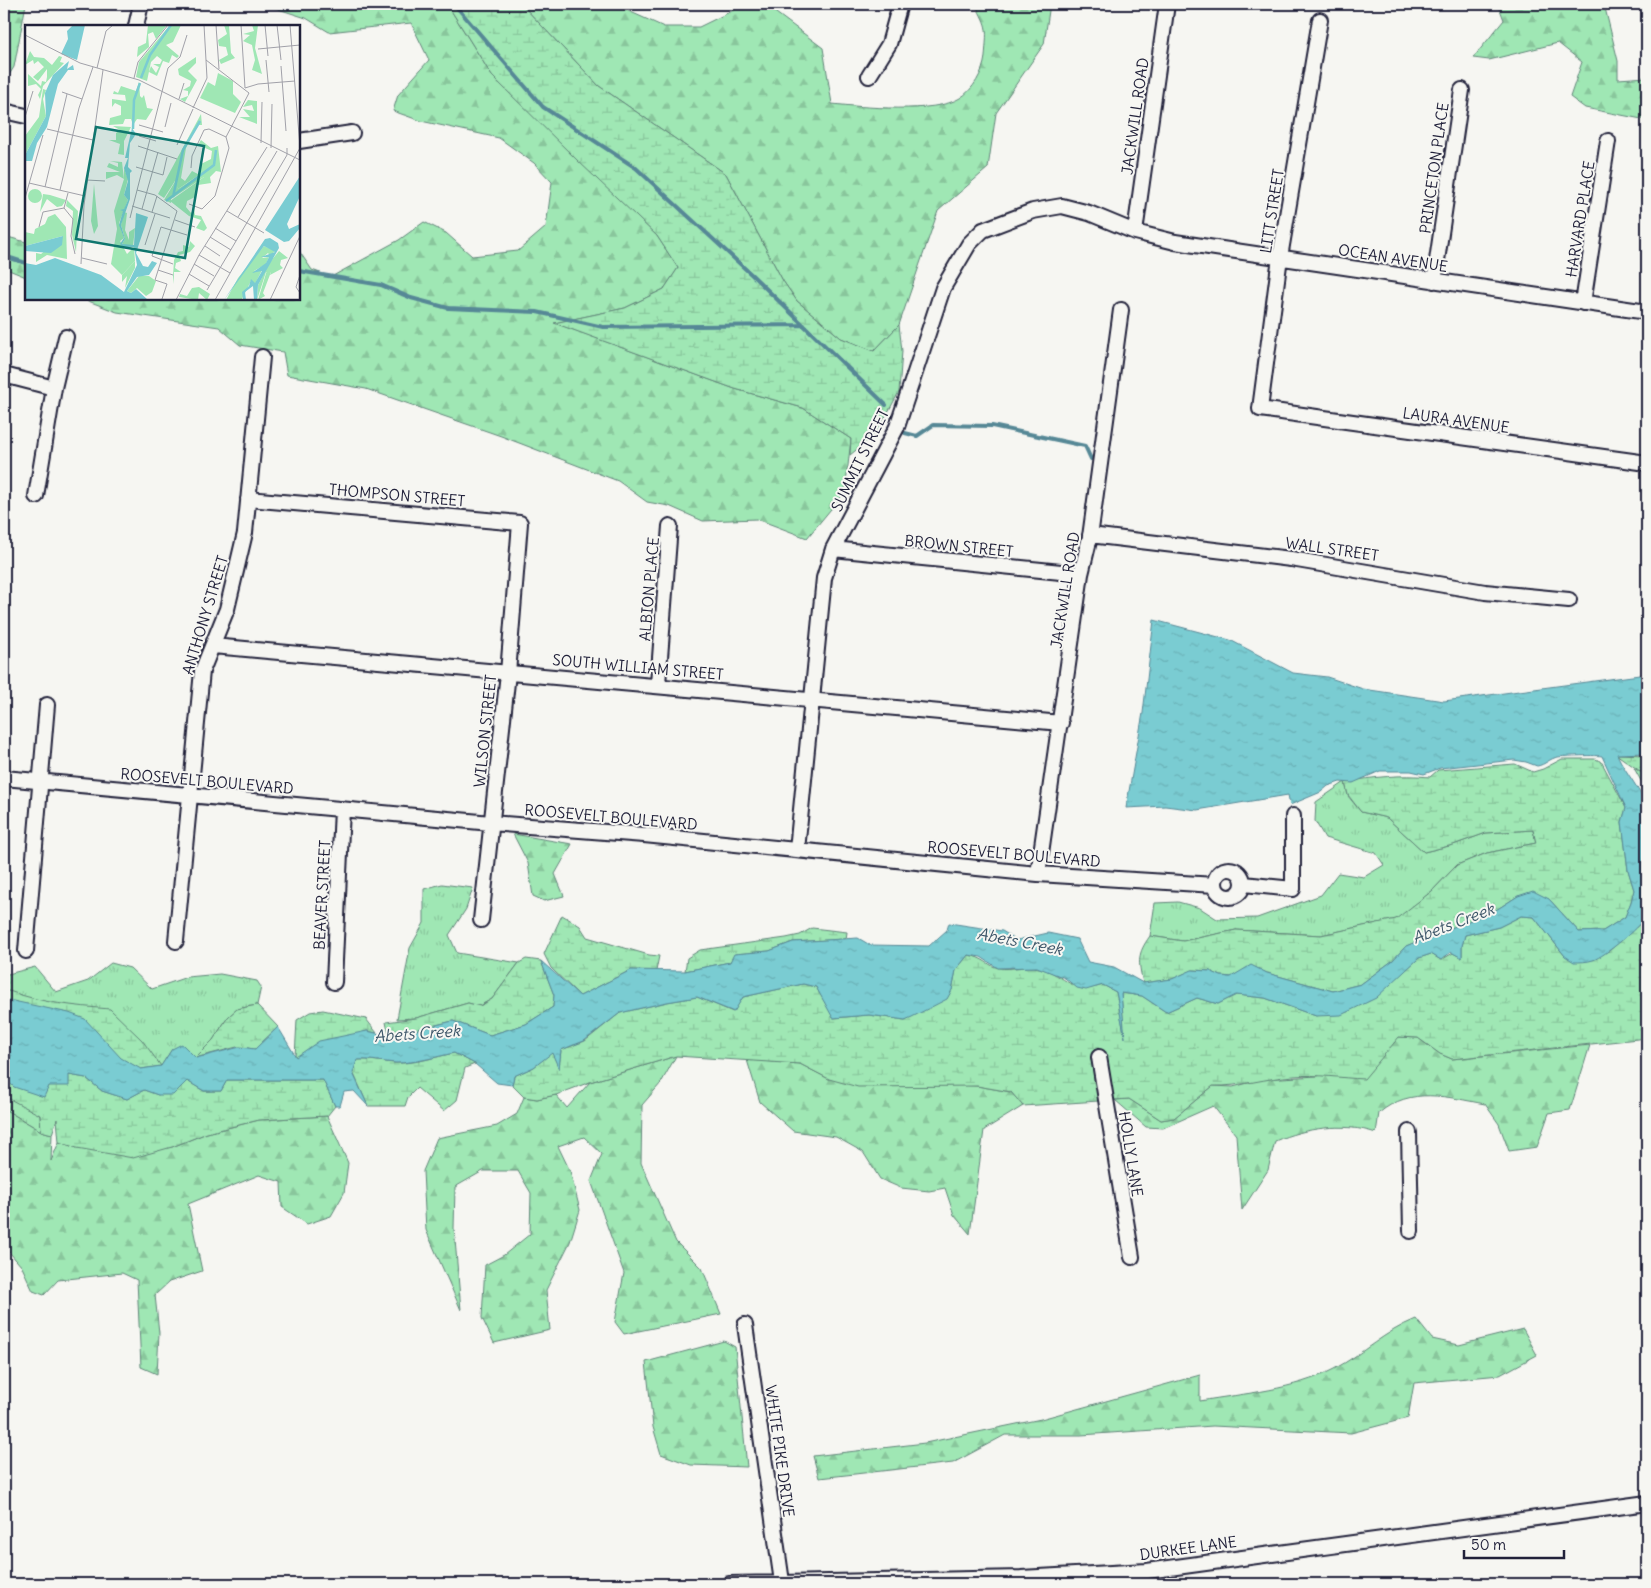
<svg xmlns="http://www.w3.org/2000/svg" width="1651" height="1588" font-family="Delius,sans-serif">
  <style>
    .grass { fill: url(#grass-tufts); stroke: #608478 }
    .forest { fill: url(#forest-firs); stroke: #608478 }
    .wetland { fill: url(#wetland-marsh); stroke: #608478 }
    .water { fill: url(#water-ripples); stroke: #578896 }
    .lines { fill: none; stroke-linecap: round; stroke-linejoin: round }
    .stream { stroke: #578896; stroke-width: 4 }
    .minor-casing { stroke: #22223b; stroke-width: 18 }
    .minor { stroke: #f6f6f2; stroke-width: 14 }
    .labels { text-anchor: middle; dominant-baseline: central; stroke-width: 4; stroke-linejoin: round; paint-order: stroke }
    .street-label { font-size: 15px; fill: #22223b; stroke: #f6f6f2 }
    .water-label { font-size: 16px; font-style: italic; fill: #3c5568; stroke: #f6f6f2 }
    .inset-river { fill: none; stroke: #7accd2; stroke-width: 2.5 }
    .inset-road { fill: none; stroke: #a1a1a9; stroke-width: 1 }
    .view { fill: #0f766e; fill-opacity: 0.15; stroke: #0f766e; stroke-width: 2.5 }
    .inset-edge { fill: none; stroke: #22223b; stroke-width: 2.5 }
  </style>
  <defs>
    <pattern id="grass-tufts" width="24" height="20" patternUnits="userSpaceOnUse" patternTransform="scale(1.25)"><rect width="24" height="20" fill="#9fe7b4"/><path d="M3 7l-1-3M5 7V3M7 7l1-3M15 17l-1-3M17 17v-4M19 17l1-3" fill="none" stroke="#89c69c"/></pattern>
    <pattern id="forest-firs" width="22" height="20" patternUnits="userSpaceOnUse" patternTransform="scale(1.25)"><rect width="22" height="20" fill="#9fe7b4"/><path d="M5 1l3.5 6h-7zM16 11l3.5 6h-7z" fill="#89c69c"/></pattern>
    <pattern id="wetland-marsh" width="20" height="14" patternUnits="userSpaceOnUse" patternTransform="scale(1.25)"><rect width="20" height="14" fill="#9fe7b4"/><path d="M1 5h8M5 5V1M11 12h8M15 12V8" fill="none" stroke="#89c69c"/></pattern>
    <pattern id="water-ripples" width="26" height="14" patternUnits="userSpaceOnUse" patternTransform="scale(1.25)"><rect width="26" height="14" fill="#7accd2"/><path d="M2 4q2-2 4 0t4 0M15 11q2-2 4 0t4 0" fill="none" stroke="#69afb5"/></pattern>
  </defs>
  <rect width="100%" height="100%" fill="#f6f6f2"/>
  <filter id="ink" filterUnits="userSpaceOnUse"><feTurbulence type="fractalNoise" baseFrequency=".02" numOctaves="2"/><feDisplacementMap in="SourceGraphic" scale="10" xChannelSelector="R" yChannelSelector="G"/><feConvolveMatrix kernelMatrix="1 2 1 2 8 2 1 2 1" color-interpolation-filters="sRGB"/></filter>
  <g filter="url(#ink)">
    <path class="grass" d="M1634 768 1647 776V793L1646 790Z
      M1345 782 1348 796 1361 812 1387 818 1424 852 1453 845 1486 833 1533 830 1536 843 1487 853 1457 865 1432 891 1397 919 1321 935 1236 930 1183 941 1150 936 1155 903 1178 902 1200 908 1217 919 1257 918 1321 895 1338 873 1364 877 1384 865 1376 853 1325 838 1315 821 1316 802Z
      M442 884 473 888 466 909 449 935 457 953 519 963 492 999 479 1006 468 1003 416 1018 397 1019 410 948 424 923V889Z
      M111 963 130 968 152 989 187 977 220 974 257 981 261 987 257 1005 237 1009 228 1017 213 1040 195 1058 172 1049 161 1066 4 999V975L35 967 56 992 88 981Z
      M4 1078 40 1116 41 1131 4 1109Z"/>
    <path class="forest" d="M4 4H26L14 67 4 83Z
      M269 4H447L492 76 657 236 678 268 664 289 625 308 555 323 735 389 803 408 851 439 845 492 807 538 757 519 703 521 669 506 647 502 618 481 501 436 366 389 287 375 283 352 240 345 219 327 117 312 83 299H299V251L312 270 331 277 399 240 424 222 446 233 472 256 518 251 546 227 552 182 534 163 499 138 421 121 393 111 398 95 429 60 411 23 329 32 306 18 269 6Z
      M521 4H613L664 27H699L746 4H764L823 48 832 104C862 107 935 114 960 98 973 90 983 73 985 57 987 29 989 29 975 4H1050L1044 44 996 113 988 168 938 211 899 325 874 351 841 338 797 301 783 281 726 174 599 86Z
      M1498 4H1595L1605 8 1618 61V79L1647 77V120L1585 108 1570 97 1582 62 1558 43 1489 60 1473 58 1504 20Z
      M4 236 26 242V277L4 268Z
      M513 834 572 844 555 874 564 896 544 901 533 896 528 863Z
      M1399 1037 1418 1038 1440 1054 1452 1059 1590 1045 1570 1110 1549 1113 1537 1147 1509 1151 1499 1124 1485 1104C1447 1097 1411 1086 1379 1113L1376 1133C1344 1122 1305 1128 1275 1141L1268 1170 1242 1210 1236 1135 1213 1106 1163 1128 1146 1127 1115 1100 1129 1099 1161 1120 1174 1118 1213 1086 1233 1087 1263 1079 1318 1076Z
      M676 1056 661 1083 642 1105 641 1163 676 1242 702 1268 721 1314 624 1334 615 1322 624 1273 591 1181 602 1154 584 1137 558 1146 570 1171 580 1210 570 1242 546 1290 550 1330 494 1343 482 1318 485 1265 504 1255 530 1234 531 1193 518 1171H483L455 1187 454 1228 461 1310 426 1230 423 1171 437 1138 497 1126 517 1114 524 1097 537 1099 556 1095 567 1108 590 1082Z
      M747 1060 800 1064 829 1079 977 1086 1011 1092 1023 1106 984 1130 970 1234 954 1215 945 1188 929 1191 901 1188 880 1179 863 1152 836 1137 793 1131 760 1102Z
      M4 1109 41 1131 52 1134 51 1161 59 1142 77 1148 172 1147 207 1133 259 1120 327 1116 348 1163 344 1193 331 1216 307 1224 282 1207 281 1182 259 1175 188 1204 202 1271 169 1282 155 1295 159 1333 157 1374 141 1367 137 1280 122 1273 58 1280 44 1295 33 1291 22 1267 4 1246Z
      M1416 1319 1432 1339 1459 1345 1523 1329 1537 1355 1500 1375 1414 1383 1408 1418 1351 1433 1213 1426 1081 1435H1005L953 1463 819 1478 813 1456 925 1443 1041 1419 1200 1375V1401C1246 1393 1294 1390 1334 1369 1364 1353 1384 1332 1416 1319Z
      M724 1341 735 1347 747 1467 691 1465 661 1454 653 1427 646 1362Z"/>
    <path class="wetland" d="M447 4H521L599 86 726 174 783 281 797 301 841 338 874 351 899 325 902 351 899 392 876 434 850 455 851 439 803 408 735 389 554 323 625 308 664 289 678 268 657 236 577 160 492 76Z
      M1616 754 1647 755V776Z
      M1562 759H1595L1601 761 1626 808 1622 822 1628 870 1634 890 1631 902 1625 917 1603 931 1579 932 1549 899 1518 896 1496 910 1406 946 1392 961 1361 984 1333 991 1267 973 1251 966 1232 977 1221 976 1210 971 1193 970 1172 979 1143 983C1138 961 1137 954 1150 936L1183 941 1236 930 1321 935 1396 919 1432 891 1457 865 1487 853 1536 843 1533 830 1486 833 1453 845 1424 852 1387 818 1361 812 1348 795 1345 782C1374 777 1401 774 1430 777L1438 770 1515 764 1533 772 1543 769Z
      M1647 913V1038L1452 1059 1440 1054 1418 1038 1399 1037 1364 1079C1341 1078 1317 1074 1294 1076 1266 1078 1240 1087 1213 1086L1174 1118 1161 1120 1129 1099 1023 1106 1011 1092 977 1086 858 1087 829 1079 800 1064 676 1056 590 1082 556 1095 537 1099 524 1097 512 1085 514 1076 534 1067 552 1052 559 1068 561 1050 585 1041 620 1013 667 1002 697 997 733 1012 743 997 803 984 816 987 834 1018 869 1015 905 1020 952 990 956 970 968 955C983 957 990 967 999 968 1012 970 1026 965 1039 968 1067 975 1072 996 1103 985L1116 992 1124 1032 1121 993 1142 996 1166 1012 1197 998 1218 1004 1236 995 1265 998 1316 1016 1408 968 1419 958 1431 954 1441 960 1453 953 1462 958V946L1465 935 1499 927 1521 916 1534 917 1565 956 1609 951 1642 922Z
      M562 915 580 926 587 937 649 955 659 956 656 971 631 970 580 996 551 968 544 954Z
      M812 928 847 932 846 939 793 942 769 951 735 954 730 962 685 971 687 958 700 950 786 938 800 935Z
      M526 959 541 961 554 995 553 1007 526 1024 490 1035 453 1021 389 1036 386 1022 416 1018 468 1003 480 1006 492 999 519 963Z
      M9 991C42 1003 74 1006 110 1009L142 1040 161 1066 141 1069 73 1057 49 1086 69 1075 86 1078 102 1091 127 1099 144 1090 158 1095 187 1081 204 1091H221L227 1080H323L335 1106 327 1116 259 1120 207 1133 172 1147 133 1158 77 1148 59 1142 57 1119 52 1134 41 1131 40 1115 4 1096V992Z
      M257 1005 278 1027 255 1049 237 1047 195 1058 213 1040 228 1017 237 1009Z
      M323 1010 366 1019 377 1033 367 1031 295 1057 297 1020 310 1012Z
      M454 1053 475 1064 465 1068 457 1100 444 1111 417 1088 408 1097 405 1106H368L353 1072 356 1060C370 1059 382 1062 395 1063 415 1064 435 1057 454 1053Z"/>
    <path class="water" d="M1154 620 1230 640 1293 673 1327 677 1363 689 1444 701 1647 674V753L1617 754C1625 773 1643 791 1647 811 1649 821 1649 839 1647 850 1646 855 1643 858 1643 864 1642 880 1651 897 1647 913 1644 924 1604 957 1593 960 1587 962 1580 962 1574 962L1565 956 1534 917 1521 916 1499 927 1465 935 1462 946V958L1451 952 1441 960 1431 954 1419 958 1376 998 1341 1015 1316 1016 1265 998 1236 995 1218 1004 1197 998 1166 1012 1142 996 1121 993 1125 1038 1116 992 1103 985 1086 990 1077 988 1065 978 1037 967 998 968 981 957 968 955 956 970 952 990 947 999 912 1017 905 1020 869 1015 833 1018 816 987 803 984 743 997 734 1012 697 997 667 1002 620 1013 584 1041 561 1050 559 1069 552 1053 534 1067 514 1076 512 1085 497 1083 475 1064 454 1053C435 1057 415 1063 396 1063 382 1062 371 1059 357 1060L353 1073 368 1106 354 1091 344 1092 340 1106H335L323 1080H227L221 1091H204L187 1081 173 1095H158L144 1090 127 1099 102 1091 86 1078 69 1075V1086H49L44 1097 14 1087 4 1078V999L69 1013 85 1019 121 1058 141 1069 161 1066 172 1049 182 1044 196 1058 240 1047 255 1049 278 1027 296 1057 319 1041 367 1031 389 1036 453 1021 490 1035 526 1024 553 1007 554 995 541 961 580 996 631 970 685 971 730 962 734 954 769 951 793 942 858 938 870 945 929 946 947 930 949 923 1002 931 1017 940 1048 933 1077 939 1088 962 1114 967 1143 983 1172 979 1192 970 1210 971 1221 976 1231 977 1251 965 1267 973 1333 991 1361 984 1392 961 1406 946 1496 910 1518 896 1533 891 1549 899 1579 932 1603 931 1625 917 1631 902 1634 890 1628 870 1622 822 1626 808 1602 756C1599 755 1563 756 1558 757 1550 758 1545 765 1537 766L1526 762 1514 760 1440 768 1424 774 1411 771H1380L1353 783 1340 782 1328 786 1321 792 1290 805 1288 795 1197 810 1165 806 1126 808 1143 713Z"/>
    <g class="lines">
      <path class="stream" d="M454 4 543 107 636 168 752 275 886 405
        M4 256 26 263
        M299 271 381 285 411 298 448 308 537 312 603 327 804 325
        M905 433 917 436 933 425 992 426 1085 446 1091 459"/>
      <g class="minor-casing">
        <path id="minor" d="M1320 20 1280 257 1260 409 1647 463
          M136 26 141 4
          M869 76 889 44 900 4
          M4 111 26 116
          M299 141 352 133
          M1135 232 1167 4
          M1434 281 1462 90
          M1583 303 1608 141
          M4 375 54 388
          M36 496 54 388 66 337
          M248 499 520 523 508 673 481 920
          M1090 535 1291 559 1485 592 1569 600
          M833 549 1081 574
          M213 646 1061 723
          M658 684 670 526
          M4 778 491 823 644 835 1038 874 1215 885
          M797 850 824 578 833 549 897 427 943 288 969 244 983 230 1033 211 1062 206 1089 213 1135 232 1175 242 1647 312
          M1215 883a14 14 0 1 1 28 0a14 14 0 1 1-28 0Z
          M1038 874 1081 574 1090 537 1121 310
          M1244 884 1293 889V816
          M176 941 202 671 227 609 245 533 262 357
          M26 951 47 705
          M334 982 342 809
          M1099 1057 1132 1257
          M1409 1132 1411 1231
          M745 1325 782 1582
          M729 1584 1021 1578 1147 1571 1647 1503"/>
      </g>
      <use href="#minor" class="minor"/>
    </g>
  </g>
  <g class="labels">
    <g class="street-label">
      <text transform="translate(1135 116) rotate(-82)">JACKWILL ROAD</text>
      <text transform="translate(1434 168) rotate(-82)">PRINCETON PLACE</text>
      <text transform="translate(1272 211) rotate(-81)">LITT STREET</text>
      <text transform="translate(1580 219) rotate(-81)">HARVARD PLACE</text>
      <text transform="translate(1393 258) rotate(9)">OCEAN AVENUE</text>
      <text transform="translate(1456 420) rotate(8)">LAURA AVENUE</text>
      <text transform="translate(860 460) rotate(-64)">SUMMIT STREET</text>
      <text transform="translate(397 495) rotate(5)">THOMPSON STREET</text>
      <text transform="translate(959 546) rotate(6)">BROWN STREET</text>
      <text transform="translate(1332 549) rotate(8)">WALL STREET</text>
      <text transform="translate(649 589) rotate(-85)">ALBION PLACE</text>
      <text transform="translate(1065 590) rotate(-81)">JACKWILL ROAD</text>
      <text transform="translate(205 615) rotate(-73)">ANTHONY STREET</text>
      <text transform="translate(638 667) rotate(5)">SOUTH WILLIAM STREET</text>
      <text transform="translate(485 731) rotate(-84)">WILSON STREET</text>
      <text transform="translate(207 781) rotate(5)">ROOSEVELT BOULEVARD</text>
      <text transform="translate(611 817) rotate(5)">ROOSEVELT BOULEVARD</text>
      <text transform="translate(1014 854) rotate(5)">ROOSEVELT BOULEVARD</text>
      <text transform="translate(322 895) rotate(-87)">BEAVER STREET</text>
      <text transform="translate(1131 1154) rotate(81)">HOLLY LANE</text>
      <text transform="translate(780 1451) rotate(82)">WHITE PIKE DRIVE</text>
      <text transform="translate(1188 1548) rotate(-8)">DURKEE LANE</text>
    </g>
    <g class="water-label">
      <text transform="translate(1453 923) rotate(-21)">Abets Creek</text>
      <text transform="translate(1020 941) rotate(11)">Abets Creek</text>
      <text transform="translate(417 1033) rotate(-4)">Abets Creek</text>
    </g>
  </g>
  <g transform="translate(25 25)">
    <rect width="275" height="275" fill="#f6f6f2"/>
    <path d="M193 48 208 56V69L216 77 210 88 175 73 183 57 190 61ZM3 171a7 7 0 1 1 14 0a7 7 0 1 1-14 0ZM254 226 263 233 256 235 255 240 258 243 245 250 246 247H241L232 275 233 260 245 237ZM110 236V243L100 263 102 251 97 257V250ZM174 262 185 269 182 275 174 268 173 275 154 272 155 269 162 271 167 263Z" fill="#9fe7b4"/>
    <path d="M123 0H142L131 14 128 7 123 9 124 22 112 32 113 22 121 18ZM145 0H156L148 17 141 20 154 31 152 33 147 30 144 38 138 36 132 51 124 47 126 41 131 48 134 42 128 39H135L137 35 132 31 126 37 122 56 111 52 114 37ZM199 0H204L206 28 210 33 196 39 194 35 203 30 201 22 194 21 193 15 202 9ZM227 0H233L230 23 237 49 227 45 230 35 227 20 218 16 225 10 218 9 229 6ZM5 26 9 32 19 33 27 40 34 31 37 32 35 37 39 38 18 61 15 74 13 70 16 64 11 59 3 61V49L16 61 17 56 21 57 22 52V44L13 56 8 52 19 42 13 36 9 39 8 35 0 40ZM171 32V38L163 46 172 55 160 77 155 74 163 71V66L158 65 165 61 166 56 154 50 153 44ZM114 57 115 71 117 73 119 70 122 83 128 84 121 95 112 94 108 100 106 94H100L98 99 84 100 85 93 96 90V81L90 78 87 82V74L101 76 100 70 88 69 89 66 93 68 96 61 111 66ZM223 75 232 76V99L214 92H225L218 84 229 86 227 80 218 82ZM176 89 177 100H172L161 123 156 153 160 156 167 146 173 149 176 139 186 134 187 126 173 120 176 115 186 123 193 121 196 147 191 146 185 152 186 158 173 160 170 172 162 176 161 182 166 188 169 184 170 190 176 191 182 203 179 206 171 203 176 195 164 191 145 176 179 152 177 148 153 164 150 156 139 173 133 169ZM88 101 106 102 99 116V130L93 129 95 119 84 115H91V108L95 105ZM85 136 97 137 99 154 92 150 81 154V147H95L82 142 84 138 93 142V138ZM69 159 73 201 69 209 66 196ZM18 169 25 170 41 175 37 181 32 182 22 174 15 187ZM42 175 53 186 51 227 47 210 48 186 41 181ZM165 216 170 221 165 227 154 230 156 236 151 238 150 243 156 247H149V259L148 251 149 235 153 227 158 226V220L164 222Z" fill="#9fe7b4"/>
    <path d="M18 64 21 65 18 74 21 91 0 130V111L14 92ZM99 143 103 154 99 170 103 175 94 198 99 213 95 216 102 229 109 222 110 236 97 250 86 239 92 204 89 186 99 154ZM181 146 179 152 146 174V178L139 175 151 155 153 164ZM99 187 102 188 100 205 104 215V207L110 203 108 221 105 222 97 219 100 214 96 200ZM30 189 41 202 42 234 22 230 11 237V228L16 229 38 211 0 221V207L9 209 10 204 20 199 23 192ZM239 221 250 226 245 231 243 228 237 233 244 232 241 239 229 246 237 245 230 259 226 256 217 274 201 275 213 253ZM242 245 246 247 238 268 240 271 233 275Z" fill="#9fe7b4"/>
    <path d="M114 251H124L131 256 127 267 121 271 112 263 106 268 102 266Z" fill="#9fe7b4"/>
    <path d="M48 0H60L52 35 36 29 43 14 42 6ZM44 36 42 44 48 40 49 45H43L33 59 22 102 12 118 7 136H0V130L21 91 20 68 28 50ZM107 103 111 109 105 118 103 142 107 146 105 148V174L96 200 100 214 97 219 109 220 111 188 123 192 111 228 118 241 123 242 127 236 132 238 124 250 112 252 102 266 106 268 111 264 123 275H0V238L11 240 30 233 76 250 99 267 112 240 109 222 99 223 95 219 99 213 94 200 98 186 95 185 99 184 103 175 99 170 103 156 99 143 103 133H100ZM275 151V171L262 199 264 204 275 199V203L264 216 259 217 240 205ZM38 211 37 220 26 228 0 226V221ZM245 213 253 218 254 223 233 260 232 275H229L228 261 220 267 221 275H213L218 274 217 267 224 261 226 254 230 258 237 246 227 248 241 238 244 232H236L250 227 239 221 199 275 240 214Z" fill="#7accd2"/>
    <path class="inset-river" d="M116 53 125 30 146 0M108 104 109 75 115 58M148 172 158 125 175 96M141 176 189 140 191 125"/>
    <path class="inset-road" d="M191 0 194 44M216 0 220 63M240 0 243 31M252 0 256 35M265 0 275 122M0 10 55 38 114 55 275 135M233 24 275 20M241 35 244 67M256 41 261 106M72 43 81 6 88 0M109 53 113 37 143 0M220 63 233 59 270 56M37 67 57 74M154 74 159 58M168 83 182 53 179 0M0 92 8 66M114 100 138 107M140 102 146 78M22 104 68 115M114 111 131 116M236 118 237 77M152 120 168 84M113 121 152 134M246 123 247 79M111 142 138 150 142 132M166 143 167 131 179 105 184 104 201 112M62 155 80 156M4 158 60 171M20 162 42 69M35 165 54 83 68 42M112 165 130 170 152 186 130 255 142 259 137 274M0 173 18 110M164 179 177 184 190 171 204 123 201 112 224 68 181 35M107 181 145 193M39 183 43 168M117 184 133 127M202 186 239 208M127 187 132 171M213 192 252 126M105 193 143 43 155 32 162 10M150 195 170 202M14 202 18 187 39 183 48 194 46 211 50 229M190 203 211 216M185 212 206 225M120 220 130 189M180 221 195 231M174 230 205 248M57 233 82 239M56 239 59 180 78 45M148 239 127 231 136 202 162 210M169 239 189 251M133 245 148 250M164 249 184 261M275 250 271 262 275 268M182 265 262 130V123M151 275 174 230 242 122M190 275 275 123M245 275 275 211"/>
    <path class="view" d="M71 102 179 121 160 233 51 214Z"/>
    <rect width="275" height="275" class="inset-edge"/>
  </g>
  <rect width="1651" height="1588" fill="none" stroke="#f6f6f2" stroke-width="20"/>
  <rect x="10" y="10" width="1631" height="1568" fill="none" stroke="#22223b" stroke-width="2" filter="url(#ink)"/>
  <path d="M1464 1550v8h100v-8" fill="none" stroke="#22223b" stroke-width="2.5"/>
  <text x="1471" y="1550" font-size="15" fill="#22223b" stroke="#f6f6f2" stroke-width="4" paint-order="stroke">50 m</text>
</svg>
